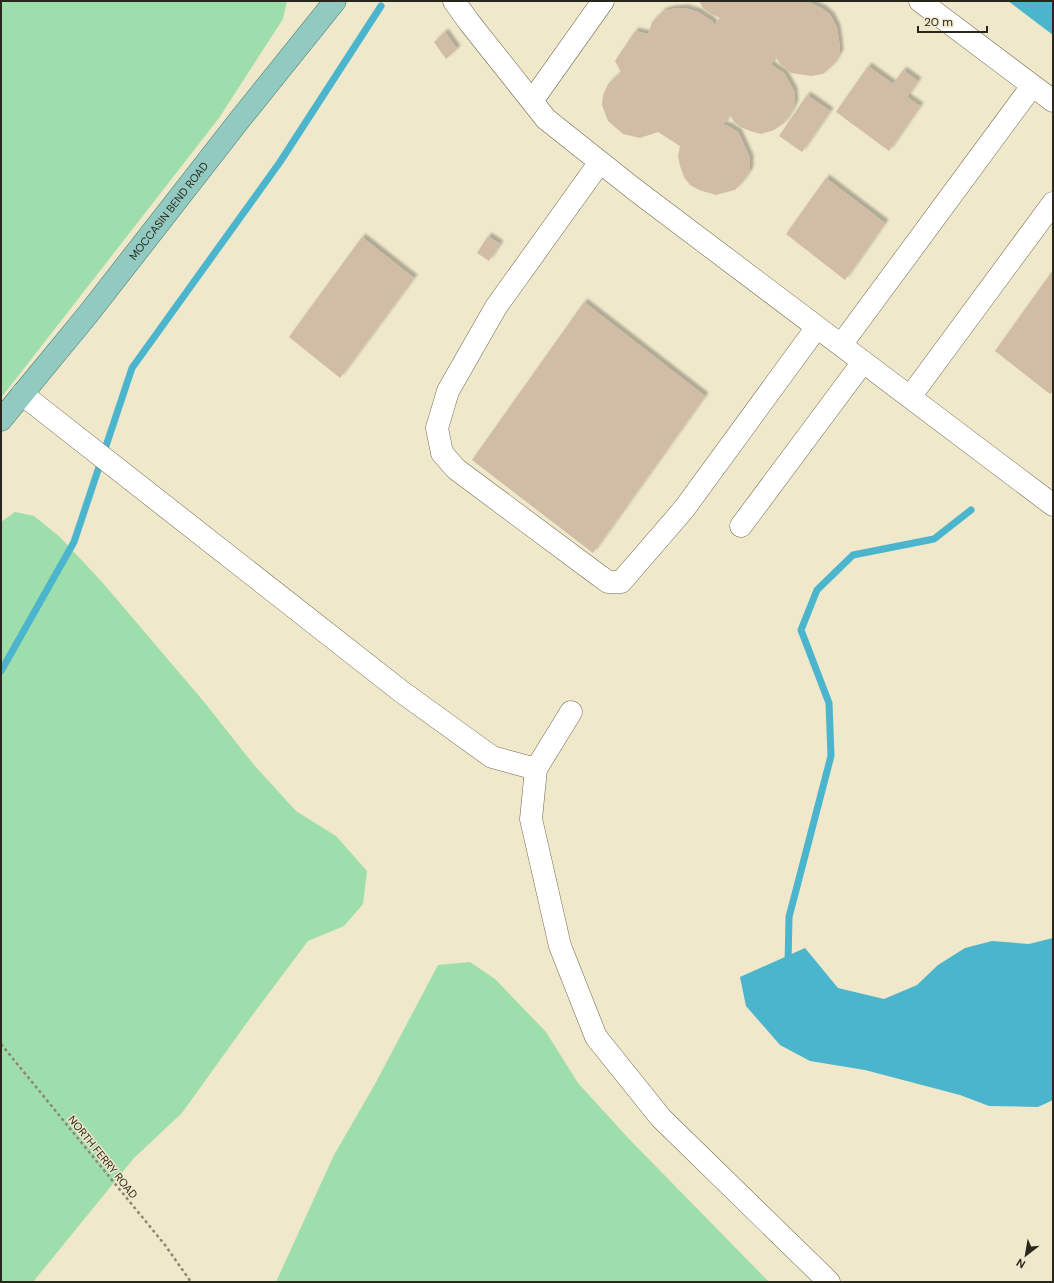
<svg xmlns="http://www.w3.org/2000/svg" width="1054" height="1283" font-family="'DM Sans',sans-serif">
  <style>
    .green { fill: #9edead }
    .water { fill: #4ab5cc }
    .lines { fill: none; stroke-linecap: round; stroke-linejoin: round }
    .stream { stroke: #4ab5cc; stroke-width: 7 }
    .building { fill: #d1bca6; filter: url(#shadow) }
    .minor-casing { stroke: #6d674d; stroke-width: 23 }
    .major-casing { stroke: #3e796c; stroke-width: 23 }
    .path { stroke: #8c8773; stroke-width: 2.5; stroke-dasharray: 3 3; stroke-linecap: butt }
    .minor { stroke: #fff; stroke-width: 22 }
    .major { stroke: #92cac1; stroke-width: 22 }
    .labels { text-anchor: middle; dominant-baseline: central; stroke-width: 3; stroke-linejoin: round; paint-order: stroke }
    .street-label { font-size: 11px; fill: #29261b; stroke: #efe8cb }
  </style>
  <defs>
    <filter id="shadow"><feDropShadow dx="3.5" dy="-3.5" stdDeviation="1" flood-color="#0004"/></filter>
  </defs>
  <rect width="100%" height="100%" fill="#efe8cb"/>
  <path class="green" d="M1 1H287L283 19 219 118 1 398Z
    M15 512 34 516 60 537 102 582 205 703 254 765 296 811 336 836 367 871 363 904 344 926 308 941 251 1017 182 1113 134 1158 33 1282H1V522Z
    M470 962 495 979 546 1032 578 1083 630 1140 769 1282H276L334 1155 375 1084 438 965Z"/>
  <path class="water" d="M1008 1H1053V35Z
    M1053 938V1100L1038 1107 989 1106 960 1095 865 1070 810 1061 780 1045 746 1006 740 977 805 948 838 988 884 999 917 985 938 965 965 948 992 941 1029 944Z"/>
  <g class="lines">
    <path class="stream" d="M1 671 74 542 132 368 280 162 381 6
      M788 965 789 917 831 756 829 703 801 630 817 590 853 555 934 539 971 510"/>
  </g>
  <path class="building" d="M699 1H811V3L823 9 831 16 837 28 839 41 840 53 833 65 823 74 811 76 791 73 780 64 776 57 771 65 784 73 794 91 795 104 791 112 784 123 774 130 761 134 750 131 740 127 734 122 730 115 723 125 728 126 738 132 750 158V170L743 181 735 190 716 195 699 190 690 185 684 177 680 166 678 156 680 146 658 132 640 138 623 134 608 121 602 105 603 95 608 84 621 72 615 61 635 31 648 34 652 22 663 11 671 9 685 8 698 12 706 17 712 21 714 25 720 18 711 14 703 8Z
    M445 32 457 49 446 59 434 42Z
    M868 66 893 84 903 70 918 81 907 97 920 106 889 151 836 112Z
    M807 95 830 111 802 152 779 136Z
    M826 178 885 223 845 280 786 234Z
    M488 236 500 244 489 261 477 253Z
    M362 237 414 278 340 378 289 337Z
    M1053 270V391L1050 394 995 351Z
    M584 302 705 396 593 553 472 460Z"/>
  <g class="lines">
    <g class="minor-casing">
      <path id="minor" d="M454 1 469 22 546 119 634 189 1053 505
        M920 1 1053 101
        M532 101 603 1
        M600 162 496 307 448 391 437 428 442 453 456 469 597 574 608 582H621L684 509 817 327
        M841 345 1032 86
        M22 394 402 692 492 757 536 769
        M910 397 1053 203
        M741 526 863 362
        M571 712 536 769 531 819 560 946 596 1037 661 1118 829 1282"/>
    </g>
    <g class="major-casing">
      <g id="major">
        <path id="s1" d="M1 420 89 313 241 118 335 1"/>
      </g>
    </g>
    <path class="path" d="M1 1044 165 1245 191 1282"/>
    <use href="#minor" class="minor"/>
    <use href="#major" class="major"/>
  </g>
  <g class="labels">
    <g class="street-label">
      <text stroke="none"><textPath href="#s1" startOffset="268">MOCCASIN BEND ROAD</textPath></text>
      <text transform="translate(103 1157) rotate(51)">NORTH FERRY ROAD</text>
    </g>
  </g>
  <rect width="1054" height="1283" fill="none" stroke="#29261b" stroke-width="4"/>
  <g transform="translate(1026 1255) rotate(211)" stroke="#efe8cb" stroke-width="3" paint-order="stroke">
  <path d="M0-3L7 15L0 10L-7 15Z" fill="#29261b"/>
  <text y="-6" font-size="11" font-weight="bold" text-anchor="middle" fill="#29261b">N</text>
  </g>
  <path d="M918 26v6h69v-6" fill="none" stroke="#29261b" stroke-width="2"/>
  <text x="924" y="26" font-size="12" fill="#29261b" stroke="#efe8cb" stroke-width="3" paint-order="stroke">20 m</text>
</svg>
